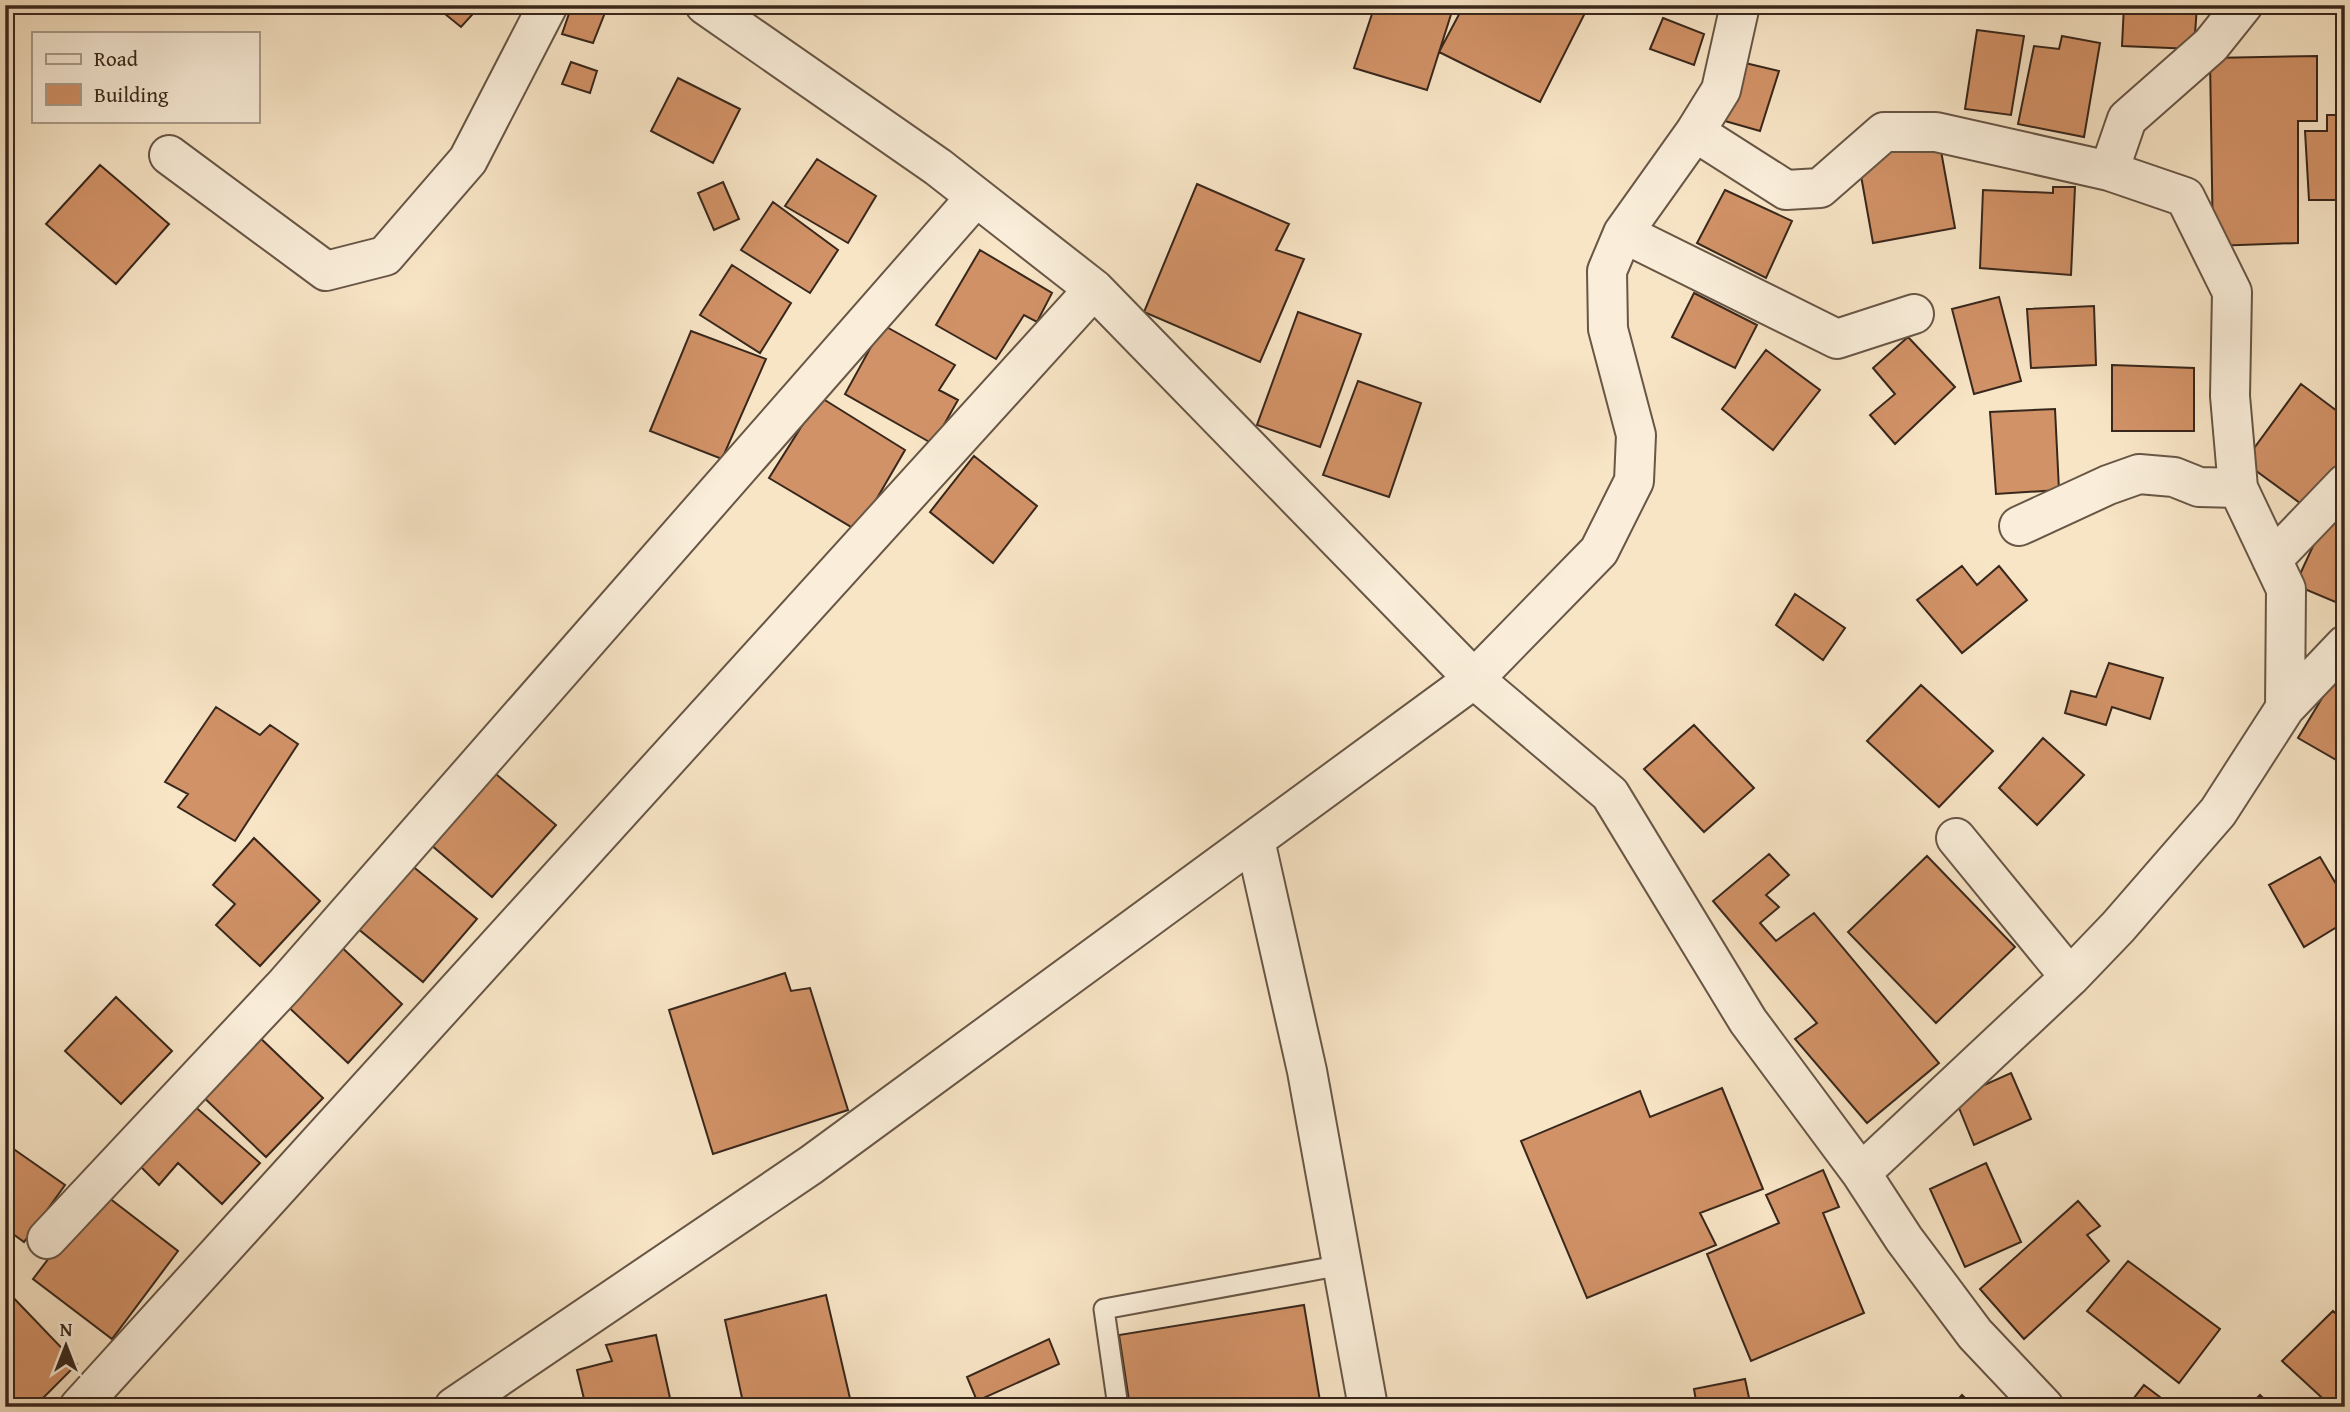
<svg xmlns="http://www.w3.org/2000/svg" width="2350" height="1412" font-family="'Gentium Book Plus',serif">
  <style>
    .building { fill: #d29267; stroke: #38271c; stroke-width: 2 }
    .lines { fill: none; stroke-linecap: round; stroke-linejoin: round }
    .service-casing { stroke: #685646; stroke-width: 23 }
    .minor-casing { stroke: #685646; stroke-width: 42 }
    .service { stroke: #faeeda; stroke-width: 19 }
    .minor { stroke: #faeeda; stroke-width: 38 }
  </style>
  <rect width="100%" height="100%" fill="#f8e5c6"/>
  <filter id="stains"><feTurbulence type="fractalNoise" baseFrequency=".00286" numOctaves="4"/><feColorMatrix values="0 0 0 0 .2 0 0 0 0 .09 0 0 0 0 .02 0 0 0 .5 -.17"/></filter>
  <radialGradient id="worn" r=".72"><stop offset=".6" stop-color="#630" stop-opacity="0"/><stop offset="1" stop-color="#630" stop-opacity=".3"/></radialGradient>
  <path class="building" d="M434 5H481L461 27Z
    M572 5H608L593 43 562 34Z
    M1375 5H1454L1427 90 1354 68Z
    M1464 5H1589L1540 102 1439 52Z
    M2124 5H2197L2194 49 2122 46Z
    M1663 18 1704 34 1694 65 1650 49Z
    M1977 30 2024 36 2011 115 1965 109Z
    M2062 36 2100 43 2084 137 2018 124 2034 46 2059 49Z
    M2317 56V121H2298V243L2213 246 2210 58Z
    M571 62 597 71 590 93 562 84Z
    M1741 62 1779 71 1760 131 1725 121Z
    M678 78 740 109 713 163 651 131Z
    M2327 115H2345V162H2340V200H2309L2305 131H2327Z
    M1939 140 1955 228 1873 243 1858 159Z
    M817 159 876 196 848 243 785 206Z
    M100 165 169 224 116 284 46 224Z
    M723 182 739 219 714 230 698 193Z
    M1197 184 1289 224 1276 250 1304 259 1260 362 1144 312Z
    M2053 187H2075L2071 275 1980 268 1983 190 2053 193Z
    M1725 190 1792 221 1766 278 1697 243Z
    M773 202 838 250 810 293 741 250Z
    M980 250 1052 293 1037 322 1024 315 996 359 936 325Z
    M732 265 791 303 760 353 700 315Z
    M1694 293 1757 325 1735 368 1672 337Z
    M1999 297 2021 381 1974 394 1952 309Z
    M2094 306 2096 365 2031 368 2027 309Z
    M1298 312 1361 334 1320 447 1257 425Z
    M883 325 955 365 939 390 958 400 933 444 845 394Z
    M691 331 766 359 722 459 650 431Z
    M1908 337 1955 387 1895 444 1870 415 1895 394 1873 368Z
    M1766 350 1820 390 1773 450 1722 409Z
    M2112 365 2194 368V431H2112Z
    M1358 381 1421 403 1389 497 1323 475Z
    M2301 384 2345 417V458L2308 509 2244 462Z
    M820 397 905 450 858 531 769 478Z
    M2055 409 2059 490 1996 494 1990 412Z
    M974 456 1037 506 993 563 930 512Z
    M2333 503 2345 508V606L2295 585Z
    M1962 566 1977 585 1999 566 2027 600 1962 653 1917 600Z
    M1795 594 1845 628 1823 660 1776 625Z
    M2345 660V765L2298 738Z
    M2109 663 2163 678 2150 719 2112 707 2106 725 2065 713 2071 691 2096 697Z
    M1921 685 1993 751 1939 807 1867 741Z
    M216 707 260 735 270 725 298 744 235 841 178 807 188 794 165 782Z
    M1694 725 1754 788 1704 832 1644 769Z
    M2043 738 2084 775 2037 825 1999 788Z
    M490 769 556 825 492 897 430 844Z
    M254 838 320 901 260 966 216 925 235 904 213 885Z
    M1769 854 1789 875 1766 895 1779 907 1760 923 1776 941 1814 913 1939 1063 1867 1123 1795 1039 1817 1023 1713 901Z
    M1927 856 2015 947 1936 1023 1848 932Z
    M2320 857 2345 899V922L2304 947 2269 885Z
    M405 860 477 919 423 982 351 923Z
    M335 941 402 1004 348 1063 282 1001Z
    M785 973 791 991 810 988 848 1110 713 1154 669 1010Z
    M116 997 172 1051 121 1104 65 1051Z
    M254 1032 323 1098 266 1157 197 1091Z
    M2011 1073 2031 1119 1974 1145 1955 1098Z
    M1722 1088 1763 1189 1700 1213 1716 1245 1587 1298 1521 1141 1640 1091 1650 1117Z
    M185 1098 260 1163 222 1204 178 1163 159 1185 131 1157Z
    M5 1143 65 1185 24 1242 5 1228Z
    M1986 1163 2021 1242 1965 1267 1930 1189Z
    M1823 1170 1839 1207 1823 1213 1864 1313 1751 1361 1707 1254 1779 1223 1766 1195Z
    M100 1191 178 1251 112 1339 33 1279Z
    M2078 1201 2100 1226 2087 1235 2109 1261 2024 1339 1980 1289Z
    M2128 1261 2220 1329 2179 1383 2087 1311Z
    M5 1289 77 1364 34 1407H5Z
    M826 1295 852 1407H744L725 1320Z
    M1304 1305 1321 1407H1130L1119 1335Z
    M2333 1311 2345 1322V1407H2332L2282 1361Z
    M656 1335 672 1407H586L577 1370 612 1361 606 1345Z
    M1049 1339 1059 1364 977 1401 967 1377Z
    M1745 1379 1751 1407H1697L1694 1389Z
    M2144 1385 2173 1407H2127Z
    M1962 1395 1974 1407H1951Z
    M2260 1395 2272 1407H2248Z
    M1587 1398 1660 1401 1659 1407H1587Z"/>
  <g class="lines">
    <g class="service-casing">
      <path id="service" d="M1118 1407 1104 1309 1342 1265"/>
    </g>
    <g class="minor-casing">
      <path id="minor" d="M705 5 938 167 1094 289 1474 679 1610 794 1748 1021 1861 1173 1904 1239 1975 1334 2044 1407
        M1695 132 1786 190 1820 188 1884 132H1936L2109 171 2185 197 2232 292 2230 396 2238 488 2286 589 2285 708 2218 812 2118 927 2070 977 1861 1173
        M169 155 326 271 385 256 468 160 548 5
        M2109 171 2127 119 2211 45 2243 5
        M1623 233 1837 339 1914 314
        M2019 526 2108 485 2139 474 2174 477 2199 487 2238 488
        M2272 560 2345 484
        M2285 708 2345 645
        M1956 838 2070 977
        M1255 840 1307 1071 1368 1407
        M47 1239 285 985 976 197
        M79 1407 1094 289
        M454 1407 811 1165 1474 679 1599 551 1634 481 1636 435 1608 329 1607 271 1623 233 1695 132 1721 90 1740 5"/>
    </g>
    <use href="#service" class="service"/>
    <use href="#minor" class="minor"/>
  </g>
  <rect width="2350" height="1412" fill="none" stroke="#f8e5c6" stroke-width="28"/>
  <rect x="7" y="7" width="2336" height="1398" fill="none" stroke="#38271c" stroke-width="3.5"/>
  <rect x="14" y="14" width="2322" height="1384" fill="none" stroke="#38271c" stroke-width="2"/>
  <rect x="32" y="32" width="228" height="91" fill="#faeeda" stroke="#ac9e8e" stroke-width="2"/>
  <rect x="46" y="54" width="35" height="10" fill="#faeeda" stroke="#ac9e8e" stroke-width="2"/>
  <text x="94" y="66" font-size="21" fill="#38271c">Road</text>
  <rect x="46" y="84" width="35" height="21" fill="#d29267" stroke="#ac9e8e" stroke-width="2"/>
  <text x="94" y="102" font-size="21" fill="#38271c">Building</text>
  <g transform="translate(66 1346)" stroke="#faeeda" stroke-width="5" paint-order="stroke">
  <path d="M0-5L12 26L0 18L-12 26Z" fill="#38271c"/>
  <text y="-10" font-size="19" font-weight="bold" text-anchor="middle" fill="#38271c">N</text>
  </g>
  <rect width="100%" height="100%" filter="url(#stains)"/>
  <rect width="100%" height="100%" fill="url(#worn)"/>
</svg>
